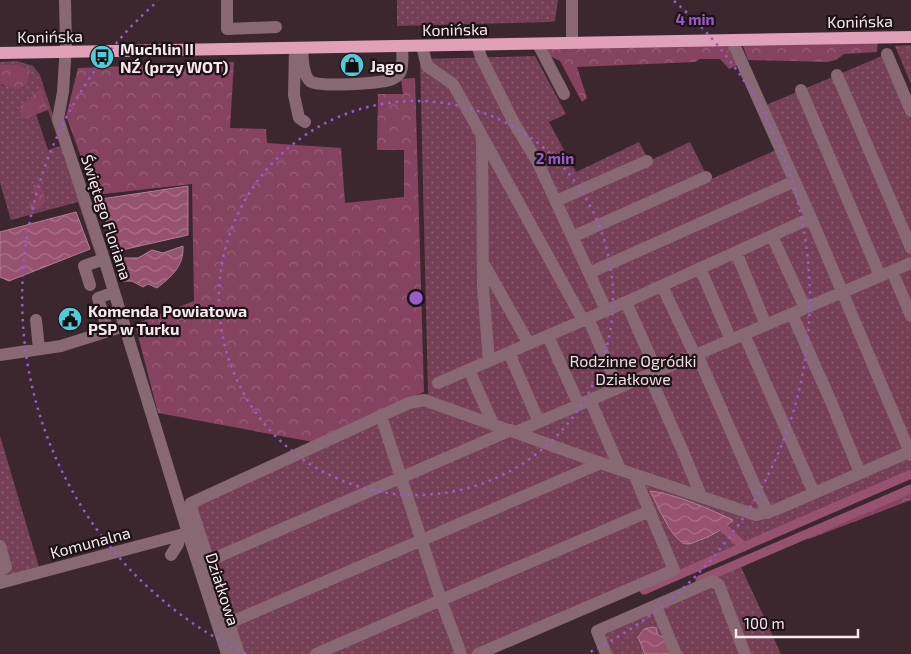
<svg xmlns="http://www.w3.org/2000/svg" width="911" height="654" font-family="'Exo 2',sans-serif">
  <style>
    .green { fill: url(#green-dots); fill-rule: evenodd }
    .forest { fill: url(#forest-crowns) }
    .water { fill: url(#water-waves); stroke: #b37f94 }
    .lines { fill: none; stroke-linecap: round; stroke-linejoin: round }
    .canal { stroke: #96526e; stroke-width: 9 }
    .minor { stroke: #876873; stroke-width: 12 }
    .major { stroke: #e0a0b8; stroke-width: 12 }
    .ring { fill: none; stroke: #9a5bcb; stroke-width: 2.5; stroke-dasharray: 2.5 5 }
    .labels { text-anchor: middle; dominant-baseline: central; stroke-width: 4.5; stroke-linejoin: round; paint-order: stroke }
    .street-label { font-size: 16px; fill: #f8e9ee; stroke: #1d1317 }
    .poi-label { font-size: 16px; font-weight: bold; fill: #f8e9ee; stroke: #1d1317; text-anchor: start }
    .park-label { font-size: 16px; fill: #f2dde4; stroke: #1d1317 }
    .centre { fill: #9a5bcb; stroke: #1d1317; stroke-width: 2.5 }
    .ring-label { font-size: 15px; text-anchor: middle; font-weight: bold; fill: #9a5bcb; stroke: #1d1317; stroke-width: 4.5; stroke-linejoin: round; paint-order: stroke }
  </style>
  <defs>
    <pattern id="green-dots" width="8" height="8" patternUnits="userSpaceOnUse" patternTransform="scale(1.25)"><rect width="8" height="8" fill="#754056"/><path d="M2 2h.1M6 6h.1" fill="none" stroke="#895c6f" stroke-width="1.8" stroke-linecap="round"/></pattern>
    <pattern id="forest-crowns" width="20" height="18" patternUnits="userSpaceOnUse" patternTransform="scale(1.25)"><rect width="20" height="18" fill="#864360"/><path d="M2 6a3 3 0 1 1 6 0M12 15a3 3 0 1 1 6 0" fill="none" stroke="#985e77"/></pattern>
    <pattern id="water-waves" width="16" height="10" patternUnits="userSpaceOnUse" patternTransform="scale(1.25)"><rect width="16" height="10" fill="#96526e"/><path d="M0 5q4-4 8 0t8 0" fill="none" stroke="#ab738a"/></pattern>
  </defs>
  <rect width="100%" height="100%" fill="#3d272f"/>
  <path class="green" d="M397 0H558L555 21 549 22 397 26Z
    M911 45V84L895 46Z
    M889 53 911 108V469L735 547 483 654H235L189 507 428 394 420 59 535 56 566 114 549 122 576 172 639 142 649 161 690 142 709 180 776 150 759 108Z
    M17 61 33 66 40 75 98 255 96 256 78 202 11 220 0 183V84L4 86 16 65H0V62ZM41 89 60 146 48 150 36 114 19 107Z
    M0 436 39 567 0 577Z
    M741 567 781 654H604L595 630Z"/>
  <path class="forest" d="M878 41 877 52 844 54 836 60 827 62 748 60 742 43Z
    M723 43 731 48 740 64 729 69 720 59H700L695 62 577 67 587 98 582 102 560 61 550 56 547 47Z
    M234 62 230 128 266 129 267 143 341 148 345 203 404 197V150H377L378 94H403L401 79 415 78 424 392 313 442 158 413 135 324 194 301 192 184 95 195 66 116 78 68Z
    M0 65H16L30 70 26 84 17 89 0 84Z
    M41 88 48 110 26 118 21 117 19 107Z
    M40 183 45 200 40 207 32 210 28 203 36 201 33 186Z
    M911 486V500L809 539 798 534Z"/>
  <path class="water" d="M188 186V235L113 252 101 199Z
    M76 212 90 249 9 281 0 277V232Z
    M183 246C184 266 172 276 157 288L148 284 143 287 132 281H123L117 276 119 258H138L152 250 163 253Z
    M650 491C673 493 712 510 733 520 724 529 714 534 703 539 698 540 692 544 688 544 673 545 657 503 650 491Z
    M653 627 656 628 658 635 665 638 672 654H645L638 637 644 629Z"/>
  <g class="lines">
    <path class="canal" d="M724 528 744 547
      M700 580 911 489
      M644 590 911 474"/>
    <path class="minor" d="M65 0 66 45 63 92 58 119 104 259 188 533 227 654
      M227 0V29L276 27
      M732 40 811 218 911 455
      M572 43V0
      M538 44 564 94
      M477 45 481 57 514 123 538 163 589 273
      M422 46 427 66 453 84 481 134 482 142 483 287 489 361 626 302 811 218
      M295 48 294 95 299 118 305 122
      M302 48C303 58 302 74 310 81 316 88 380 83 390 80 393 79 398 76 400 73 404 66 402 54 402 46
      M887 54 911 111
      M837 75 911 248
      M801 90 880 276
      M483 138 583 320
      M556 201 647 161
      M772 236 805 308
      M572 237 706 177
      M736 252 766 325
      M485 266 529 344
      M700 268 731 340
      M892 271 911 263
      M90 285 84 266 104 259
      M662 286 695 355
      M626 302 657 372
      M606 310 589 273 795 181
      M792 314 832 404 860 473
      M588 318 618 388 892 271 911 316
      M36 320 39 349
      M108 331 98 298 114 292
      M744 334 814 493
      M548 336 579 405
      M509 353 539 422
      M697 354 758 493 768 513
      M0 355 61 346 124 326
      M469 370 493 424
      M649 375 684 454 701 496
      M438 383 489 361
      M590 400 620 469
      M516 432 618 388
      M0 546 6 567 0 572
      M171 555 178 544 180 535
      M208 561 511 430
      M0 583 188 533
      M656 606 676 654
      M222 626 601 463
      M239 654 192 510 191 503 409 403 424 400 612 467 756 515 775 510 909 452
      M316 654 441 600 381 416
      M461 654 441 600 650 511
      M478 654 674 570 634 474
      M606 654 597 631 712 581 719 585 745 654"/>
    <path class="major" d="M0 53 911 37"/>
  </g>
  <g class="ring">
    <circle cx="416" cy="298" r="197"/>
    <path d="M246 654A394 394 0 0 1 158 1M674 1A394 394 0 0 1 586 654"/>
  </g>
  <defs>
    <g id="bus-disc" transform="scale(1.25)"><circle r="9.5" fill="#52cbd8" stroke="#1d1317"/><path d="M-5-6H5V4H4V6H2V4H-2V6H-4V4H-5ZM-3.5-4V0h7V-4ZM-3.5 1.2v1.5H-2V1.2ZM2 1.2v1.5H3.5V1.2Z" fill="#111"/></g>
    <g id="shop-disc" transform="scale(1.25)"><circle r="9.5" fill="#52cbd8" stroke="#1d1317"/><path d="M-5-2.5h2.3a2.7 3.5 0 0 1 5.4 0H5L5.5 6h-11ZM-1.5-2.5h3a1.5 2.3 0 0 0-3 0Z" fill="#111"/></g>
    <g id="civic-disc" transform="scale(1.25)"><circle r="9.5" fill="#52cbd8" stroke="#1d1317"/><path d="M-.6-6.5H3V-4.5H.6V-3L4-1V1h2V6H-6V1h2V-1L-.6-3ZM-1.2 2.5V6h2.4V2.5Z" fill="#111"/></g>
  </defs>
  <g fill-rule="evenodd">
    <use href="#bus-disc" x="102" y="57"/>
    <use href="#shop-disc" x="352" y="65"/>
    <use href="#civic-disc" x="70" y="319"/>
  </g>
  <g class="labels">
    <g class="street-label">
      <text transform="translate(860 21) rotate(-1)">Konińska</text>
      <text transform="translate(455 29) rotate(-1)">Konińska</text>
      <text transform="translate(50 36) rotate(-1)">Konińska</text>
      <text transform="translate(107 217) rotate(72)">Świętego Floriana</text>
      <text transform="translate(90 542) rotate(-15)">Komunalna</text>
      <text transform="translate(223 589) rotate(72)">Działkowa</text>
    </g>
    <g class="poi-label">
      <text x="120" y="48">Muchlin II<tspan x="120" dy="18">NŹ (przy WOT)</tspan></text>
      <text x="370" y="65">Jago</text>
      <text x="88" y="310">Komenda Powiatowa<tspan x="88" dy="18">PSP w Turku</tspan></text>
    </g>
    <g class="park-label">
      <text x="633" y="360">Rodzinne Ogródki<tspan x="633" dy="18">Działkowe</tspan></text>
    </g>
  </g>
  <circle cx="416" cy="298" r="8" class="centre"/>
  <g class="ring-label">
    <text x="695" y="25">4 min</text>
    <text x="555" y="164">2 min</text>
  </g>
  <path d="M736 629v8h122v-8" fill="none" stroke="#f8e9ee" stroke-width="2.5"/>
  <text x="744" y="629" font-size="15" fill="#f8e9ee" stroke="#1d1317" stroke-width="4" paint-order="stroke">100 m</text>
</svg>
